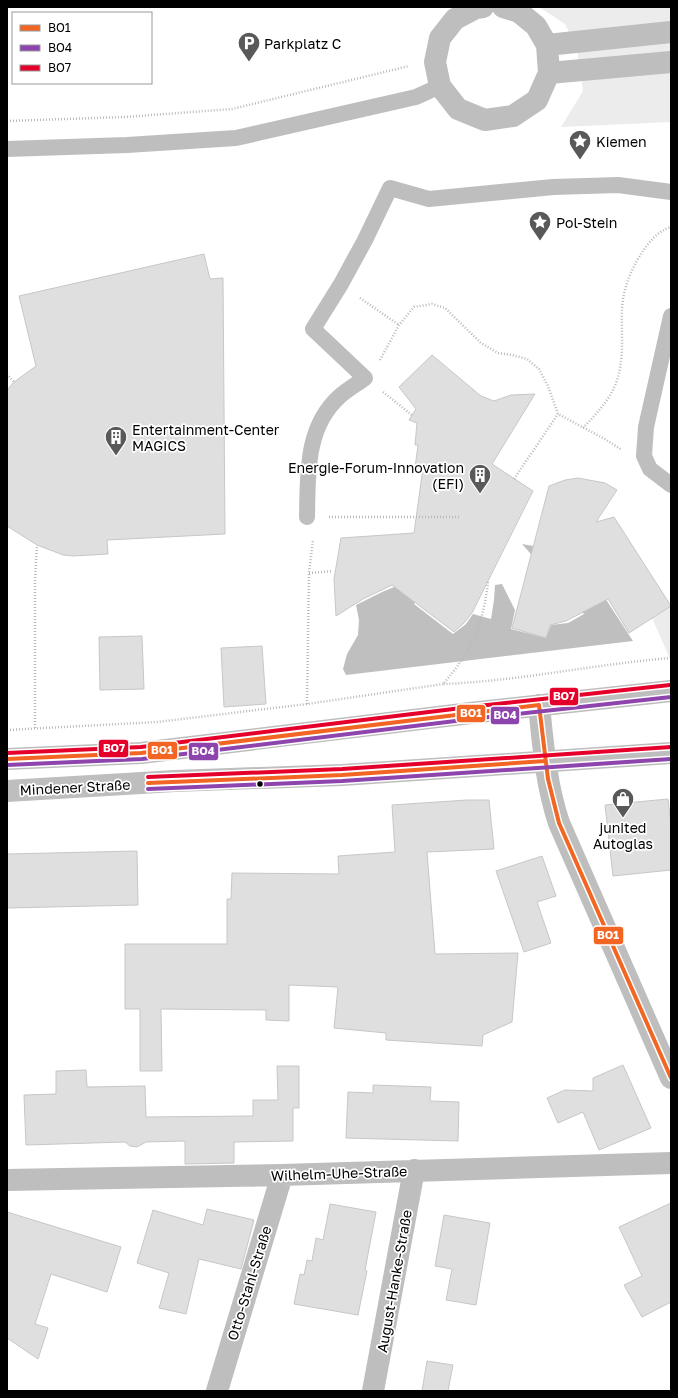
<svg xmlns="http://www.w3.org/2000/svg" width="678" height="1398" font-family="'Golos Text',sans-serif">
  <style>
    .green { fill: #ececec }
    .water { fill: #bfbfbf }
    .building { fill: #dfdfdf; stroke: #c7c7c7 }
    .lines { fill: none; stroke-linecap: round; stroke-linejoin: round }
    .path { stroke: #b9b9b9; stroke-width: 2.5; stroke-dasharray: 1 2; stroke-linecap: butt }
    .lane { stroke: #bebebe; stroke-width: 16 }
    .street { stroke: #bebebe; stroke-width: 22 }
    .bus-1-casing { stroke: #fff; stroke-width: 7 }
    .bus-2-casing { stroke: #fff; stroke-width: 7 }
    .bus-3-casing { stroke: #fff; stroke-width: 7 }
    .bus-1 { stroke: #f26522; stroke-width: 4 }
    .bus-2 { stroke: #8e44ad; stroke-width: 4 }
    .bus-3 { stroke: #e4002b; stroke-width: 4 }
    .bus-dot { fill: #000; stroke: #fff; stroke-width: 1.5 }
    .labels { text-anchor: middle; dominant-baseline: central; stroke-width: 3.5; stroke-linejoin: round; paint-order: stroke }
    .poi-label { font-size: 14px; fill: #000; stroke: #fff; text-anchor: start }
    .street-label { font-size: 14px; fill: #000; stroke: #fff }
    .line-badge { stroke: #fff; stroke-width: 1.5 }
    .badge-label { font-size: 11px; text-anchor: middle; font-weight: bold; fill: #fff }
  </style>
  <rect width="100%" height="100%" fill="#fff"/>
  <path class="green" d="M539 7H671V122L561 127 583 91 577 48 565 24Z
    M671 606V661L652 618Z"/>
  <path class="water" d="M522 544 606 559 590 575 633 641 346 675 343 669 347 654 358 635 359 620 356 605 382 592 440 568 414 604 453 634 466 624 473 614 491 619 494 600 495 585 502 584 515 610 511 629 546 638 551 625 568 623 584 614Z"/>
  <path class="building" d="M204 254 210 279 223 278 225 534 107 540 108 554 73 556 63 555 37 545 7 526V390L14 382 36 366 19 296Z
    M432 355 481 396 494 401 511 395 535 394 492 464 533 491 472 613 464 623 454 632 392 585 363 599 336 616 334 579 341 538 414 533 423 468H415L418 445H415L417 423 409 420 416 409 399 387Z
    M578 478 605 483 617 490 596 522 614 517 671 606 629 633 608 599 566 621 550 625 546 638 512 628 549 486 565 480Z
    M142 636 144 689 100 690 99 637Z
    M262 646 266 704 224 707 221 648Z
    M668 799 671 824V870L613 876 605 805Z
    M467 800H489L494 849 427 852 435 954 518 953 512 1022 483 1035 482 1046 386 1040V1033L334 1028 338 987 289 985V1021L266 1020V1010L161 1009 162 1071H140V1009H125V944H227V899H231L232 873 339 874 338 856 395 852 392 805Z
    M137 851 138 905 7 908V854Z
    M542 856 556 896 537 902 551 943 524 952 496 871Z
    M623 1065 651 1128 599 1150 583 1112 558 1123 547 1098 565 1090 593 1091V1078Z
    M277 1066H299V1108H293V1141L234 1142V1163L185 1164V1141L146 1142 137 1147 130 1146 125 1142 26 1145 24 1095 56 1094V1071L86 1070 87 1087 145 1086 146 1117 253 1116V1100H278Z
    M373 1085 431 1087 430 1101 459 1102 458 1141 346 1138 348 1092 373 1093Z
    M671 1203V1302L642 1317 624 1285 642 1276 619 1227Z
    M330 1204 376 1212 365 1270 367 1271 358 1315 294 1304 300 1274 304 1275 307 1260 312 1261 316 1238 323 1240Z
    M207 1209 254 1220 241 1269 199 1259 186 1314 159 1308 169 1273 137 1263 153 1210 203 1225Z
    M7 1212 121 1247 107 1292 51 1274 35 1324 48 1328 38 1359 7 1338Z
    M444 1215 490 1223 476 1305 446 1300 452 1269 435 1266Z
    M427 1361 453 1365 448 1391H422Z"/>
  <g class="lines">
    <path class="path" d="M7 121 125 117 232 109 409 66
      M360 298 399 325
      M380 360 399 325 414 307 432 304 445 308 481 343 498 353 512 355 527 359 539 369 548 386 558 414 603 438 622 450
      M7 374 14 382
      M383 392 412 415
      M583 428C598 412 614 396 619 373 624 352 621 330 622 309 623 287 633 265 645 248 652 239 660 230 671 227
      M514 479 558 414
      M329 517H459
      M309 573 333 571
      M488 582C483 625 472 651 443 684 520 681 595 664 671 658
      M307 704 309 573 313 540
      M35 728V579L37 545
      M7 730 157 722 307 704 443 684"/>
    <path class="lane" d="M7 149 127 145 236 138 416 97 440 86
      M671 316 646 427 644 456 650 469 671 485
      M307 517C308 475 305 427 340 396 348 389 357 384 365 378L313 329 341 284 365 240 390 188 429 199 553 187 618 185 671 192"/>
    <path class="street" d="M483 7 476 8 455 19 440 38 435 62 440 86 458 109 485 120 513 116 537 100 549 73 547 45 536 26 519 12 503 7
      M547 45 671 32
      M549 73 671 62
      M539 705C543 745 546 784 559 823L671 1078
      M7 759 141 753 479 712 671 691
      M7 791 175 781 342 775 671 753
      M7 1180 282 1175 671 1163
      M217 1391 282 1175
      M373 1391 414 1170"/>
    <g class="bus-1-casing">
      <path id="bus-1" d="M7 759 141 753 539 705 548 779 559 823 671 1078
        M148 783 342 775 545 761"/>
    </g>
    <g class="bus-2-casing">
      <path id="bus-2" d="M7 765 142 759 480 718 671 697
        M148 789 342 781 671 759"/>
    </g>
    <g class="bus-3-casing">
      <path id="bus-3" d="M7 753 141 747 478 706 670 685
        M148 777 342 769 671 747"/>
    </g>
    <use href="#bus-1" class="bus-1"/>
    <use href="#bus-2" class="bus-2"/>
    <use href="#bus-3" class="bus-3"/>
  </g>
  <defs>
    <g id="parking-pin" transform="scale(1.15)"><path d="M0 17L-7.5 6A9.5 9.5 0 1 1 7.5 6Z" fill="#595959" stroke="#fff"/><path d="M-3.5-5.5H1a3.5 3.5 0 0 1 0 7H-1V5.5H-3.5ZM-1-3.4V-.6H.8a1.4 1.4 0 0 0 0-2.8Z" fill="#fff"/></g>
    <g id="sight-pin" transform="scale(1.15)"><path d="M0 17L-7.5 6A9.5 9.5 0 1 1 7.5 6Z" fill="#595959" stroke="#fff"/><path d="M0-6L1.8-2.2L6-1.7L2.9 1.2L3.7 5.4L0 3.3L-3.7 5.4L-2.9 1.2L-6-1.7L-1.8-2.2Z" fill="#fff"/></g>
    <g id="building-pin" transform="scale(1.15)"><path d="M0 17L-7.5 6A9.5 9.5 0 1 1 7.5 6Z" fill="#595959" stroke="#fff"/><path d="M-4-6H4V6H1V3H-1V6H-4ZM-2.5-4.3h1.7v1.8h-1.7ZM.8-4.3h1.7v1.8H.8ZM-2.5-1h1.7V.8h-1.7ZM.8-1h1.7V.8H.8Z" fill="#fff"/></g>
    <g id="shop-pin" transform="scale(1.15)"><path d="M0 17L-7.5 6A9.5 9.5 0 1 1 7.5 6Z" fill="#595959" stroke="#fff"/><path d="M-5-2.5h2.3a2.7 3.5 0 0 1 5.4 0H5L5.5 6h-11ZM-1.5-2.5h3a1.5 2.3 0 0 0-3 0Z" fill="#fff"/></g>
  </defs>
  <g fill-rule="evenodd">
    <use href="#parking-pin" x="249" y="43"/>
    <use href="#sight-pin" x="580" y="141"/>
    <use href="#sight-pin" x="540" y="222"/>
    <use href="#building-pin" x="116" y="437"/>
    <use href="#building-pin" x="480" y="475"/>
    <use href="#shop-pin" x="623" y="799"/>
  </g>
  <circle class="bus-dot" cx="260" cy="784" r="3.5"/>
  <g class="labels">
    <g class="poi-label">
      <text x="264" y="43">Parkplatz C</text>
      <text x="596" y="141">Kiemen</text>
      <text x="556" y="222">Pol-Stein</text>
      <text x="132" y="429">Entertainment-Center<tspan x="132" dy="16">MAGICS</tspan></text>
      <text x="464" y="467" text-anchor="end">Energie-Forum-Innovation<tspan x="464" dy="16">(EFI)</tspan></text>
      <text x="623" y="827" text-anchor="middle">junited<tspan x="623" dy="16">Autoglas</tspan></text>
    </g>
    <g class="street-label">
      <text transform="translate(75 787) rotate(-3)">Mindener Straße</text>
      <text transform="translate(339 1173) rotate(-2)">Wilhelm-Uhe-Straße</text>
      <text transform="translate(394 1281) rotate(-80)">August-Hanke-Straße</text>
      <text transform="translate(249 1283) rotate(-73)">Otto-Stahl-Straße</text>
    </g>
  </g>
  <g class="line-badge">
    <rect x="549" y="687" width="30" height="19" rx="4" fill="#e4002b"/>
    <rect x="456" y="704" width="30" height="19" rx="4" fill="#f26522"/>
    <rect x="490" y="706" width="30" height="19" rx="4" fill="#8e44ad"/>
    <rect x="98" y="739" width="31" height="19" rx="4" fill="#e4002b"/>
    <rect x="147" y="741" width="31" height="19" rx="4" fill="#f26522"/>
    <rect x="188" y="742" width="31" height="19" rx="4" fill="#8e44ad"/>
    <rect x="593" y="926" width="31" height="19" rx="4" fill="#f26522"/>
  </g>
  <g class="badge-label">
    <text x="564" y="700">BO7</text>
    <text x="471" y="717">BO1</text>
    <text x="505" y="719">BO4</text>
    <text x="114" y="752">BO7</text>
    <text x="162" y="754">BO1</text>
    <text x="203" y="755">BO4</text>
    <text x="608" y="939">BO1</text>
  </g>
  <rect width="678" height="1398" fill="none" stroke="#000000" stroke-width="16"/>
  <rect x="12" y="12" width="140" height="72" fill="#ffffff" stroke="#999999"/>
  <rect x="20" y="25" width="20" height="6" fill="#f26522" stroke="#999999"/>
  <text x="48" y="32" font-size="12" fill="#000000">BO1</text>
  <rect x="20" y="45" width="20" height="6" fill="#8e44ad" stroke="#999999"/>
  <text x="48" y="52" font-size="12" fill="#000000">BO4</text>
  <rect x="20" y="65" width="20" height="6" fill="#e4002b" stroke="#999999"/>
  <text x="48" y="72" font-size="12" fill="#000000">BO7</text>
</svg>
